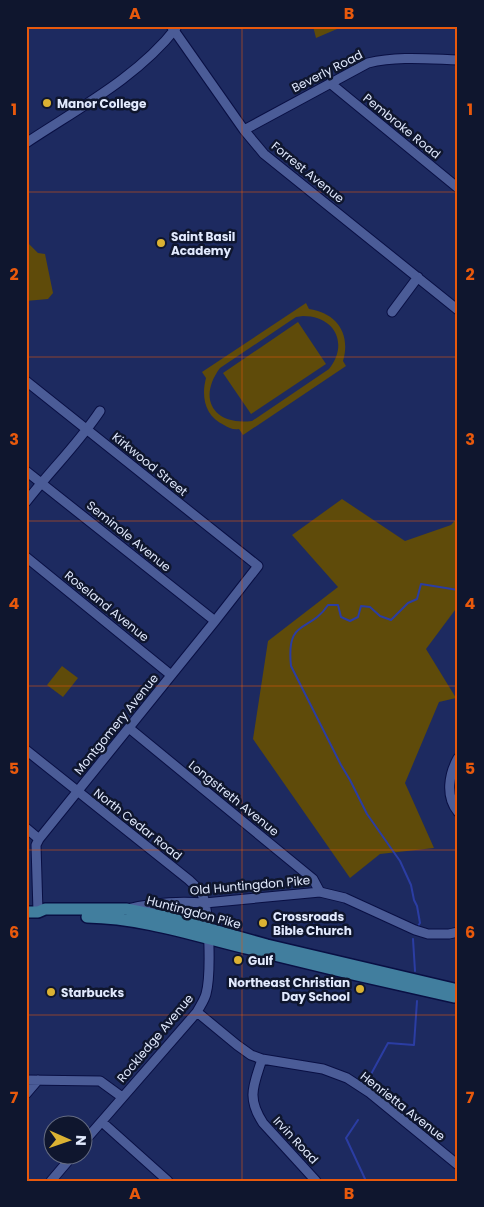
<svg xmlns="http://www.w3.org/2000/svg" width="484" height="1207" font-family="Poppins,sans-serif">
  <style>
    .green { fill: #5f4b0a; fill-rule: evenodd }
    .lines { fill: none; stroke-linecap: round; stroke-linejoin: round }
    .stream { stroke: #2b3da3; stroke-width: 2 }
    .minor-casing { stroke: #090f43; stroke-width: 11 }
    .major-casing { stroke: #090f43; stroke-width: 14 }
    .minor { stroke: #4b5c97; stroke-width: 9 }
    .major { stroke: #417e9e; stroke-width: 11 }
    .grid { fill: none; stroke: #e8590c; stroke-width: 1; stroke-opacity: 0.55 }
    .poi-dot { fill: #dbb233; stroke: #0f162e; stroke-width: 2 }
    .labels { text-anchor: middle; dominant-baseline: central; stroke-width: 5; stroke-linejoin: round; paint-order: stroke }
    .street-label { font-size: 12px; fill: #e1e9fd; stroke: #0f162e }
    .poi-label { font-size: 12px; font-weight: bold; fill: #e1e9fd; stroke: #0f162e; text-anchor: start }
    .neatline { fill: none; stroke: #e8590c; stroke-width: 2 }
    .grid-label { font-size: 16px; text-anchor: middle; font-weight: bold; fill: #e8590c }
  </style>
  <rect width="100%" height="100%" fill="#1d2a60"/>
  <path class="green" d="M313 26H344L316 38Z
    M26 241 38 253 45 254 53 293 48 299 26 301Z
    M306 303 309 309C337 313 351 334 343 361L346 366 243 435 239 429C233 430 229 428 224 425 205 416 201 397 206 378L202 372ZM303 316C335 316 349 344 329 369L252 421C214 426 197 399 220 368L296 317Z
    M298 322 326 364 251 414 223 373Z
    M342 499 405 541 451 525 458 517V606L426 649 456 698 439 702 405 783 434 848 380 854 350 878 253 739 268 641 338 587 292 535Z
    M62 666 78 678 63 697 47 685Z
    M197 905 200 921 146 907Z"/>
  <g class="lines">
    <path class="stream" d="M418 926 420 923 417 906 414 900 411 885 400 861 367 814 350 780 341 765 291 666C286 617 309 634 328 605H338L341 617 350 621 358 617 361 606 370 607 380 616 391 620 408 603 417 599 421 584 458 590
      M413 939 415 971
      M370 1076 388 1043 414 1045 417 1001
      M358 1120 346 1138 366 1181"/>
    <g class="minor-casing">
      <path id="minor" d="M171 26 244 130 264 154 458 310
        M330 83 458 188
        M244 130 368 63C398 56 427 59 458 60
        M26 143C77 109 138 77 176 28
        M392 312 418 277
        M26 381 258 566 215 621 39 839 36 845 38 912
        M26 471 215 621
        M26 502C50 471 78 444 100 411
        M26 557 171 675
        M129 728 313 879 320 892
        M26 750 189 880C193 884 199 889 202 894 210 911 211 976 206 994 204 1001 200 1006 197 1012L82 1144
        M458 758C449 774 445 796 458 812
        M26 828 39 839
        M127 909C151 903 180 901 205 903L320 892 345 898 415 930 428 934H449L458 932
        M197 1012 237 1045 251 1055 262 1059 323 1069 347 1078 370 1093 458 1165
        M262 1059C254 1085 246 1097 263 1123L316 1181
        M26 1080 100 1081 122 1097
        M26 1094 38 1080
        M102 1122 168 1181
        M51 1181 74 1154"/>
    </g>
    <g class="major-casing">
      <path id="major" d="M26 912H38L45 909H126L171 918 267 945 454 989 458 992
        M87 917C143 918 196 936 250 949 318 966 386 982 454 997L458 996"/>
    </g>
    <use href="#minor" class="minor"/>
    <use href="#major" class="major"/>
  </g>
  <path class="grid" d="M242 26V1181M26 192H458M26 357H458M26 521H458M26 686H458M26 850H458M26 1015H458"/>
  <g class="poi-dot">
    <circle cx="47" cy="103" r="5"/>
    <circle cx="161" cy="243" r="5"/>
    <circle cx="263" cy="923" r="5"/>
    <circle cx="238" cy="960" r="5"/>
    <circle cx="360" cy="989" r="5"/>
    <circle cx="51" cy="992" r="5"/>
  </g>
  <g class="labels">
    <g class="street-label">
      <text transform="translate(327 71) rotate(-27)">Beverly Road</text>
      <text transform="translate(402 126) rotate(39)">Pembroke Road</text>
      <text transform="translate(308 172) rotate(39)">Forrest Avenue</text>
      <text transform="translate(150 464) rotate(39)">Kirkwood Street</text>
      <text transform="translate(129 536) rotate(39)">Seminole Avenue</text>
      <text transform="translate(107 606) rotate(39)">Roseland Avenue</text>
      <text transform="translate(116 724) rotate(-51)">Montgomery Avenue</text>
      <text transform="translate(234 798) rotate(39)">Longstreth Avenue</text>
      <text transform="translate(138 824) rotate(38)">North Cedar Road</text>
      <text transform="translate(250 885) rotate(-5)">Old Huntingdon Pike</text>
      <text transform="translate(194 912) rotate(15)">Huntingdon Pike</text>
      <text transform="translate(155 1038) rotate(-50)">Rockledge Avenue</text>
      <text transform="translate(403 1106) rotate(38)">Henrietta Avenue</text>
      <text transform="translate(296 1140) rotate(47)">Irvin Road</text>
    </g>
    <g class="poi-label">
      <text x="57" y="103">Manor College</text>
      <text x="171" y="236">Saint Basil<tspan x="171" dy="14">Academy</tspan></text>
      <text x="273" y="916">Crossroads<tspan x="273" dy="14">Bible Church</tspan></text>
      <text x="248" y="960">Gulf</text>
      <text x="350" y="982" text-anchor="end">Northeast Christian<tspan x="350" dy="14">Day School</tspan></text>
      <text x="61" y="992">Starbucks</text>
    </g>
  </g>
  <rect width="484" height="1207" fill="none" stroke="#0f162e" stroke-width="55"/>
  <g transform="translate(68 1140) rotate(92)"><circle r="24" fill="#0f162e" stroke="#636a81"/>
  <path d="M0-4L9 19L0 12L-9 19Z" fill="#dbb233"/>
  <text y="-8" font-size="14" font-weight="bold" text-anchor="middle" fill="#e1e9fd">N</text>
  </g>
  <rect x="28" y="28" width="428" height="1152" class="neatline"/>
  <g class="grid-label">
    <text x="135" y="19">A</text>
    <text x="349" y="19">B</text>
    <text x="14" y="115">1</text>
    <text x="470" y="115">1</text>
    <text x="14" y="280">2</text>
    <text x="470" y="280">2</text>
    <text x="14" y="445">3</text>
    <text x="470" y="445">3</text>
    <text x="14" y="609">4</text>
    <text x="470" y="609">4</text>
    <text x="14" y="774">5</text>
    <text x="470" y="774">5</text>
    <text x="14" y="938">6</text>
    <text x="470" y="938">6</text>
    <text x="14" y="1103">7</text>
    <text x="470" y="1103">7</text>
    <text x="135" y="1199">A</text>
    <text x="349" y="1199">B</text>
  </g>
</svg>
